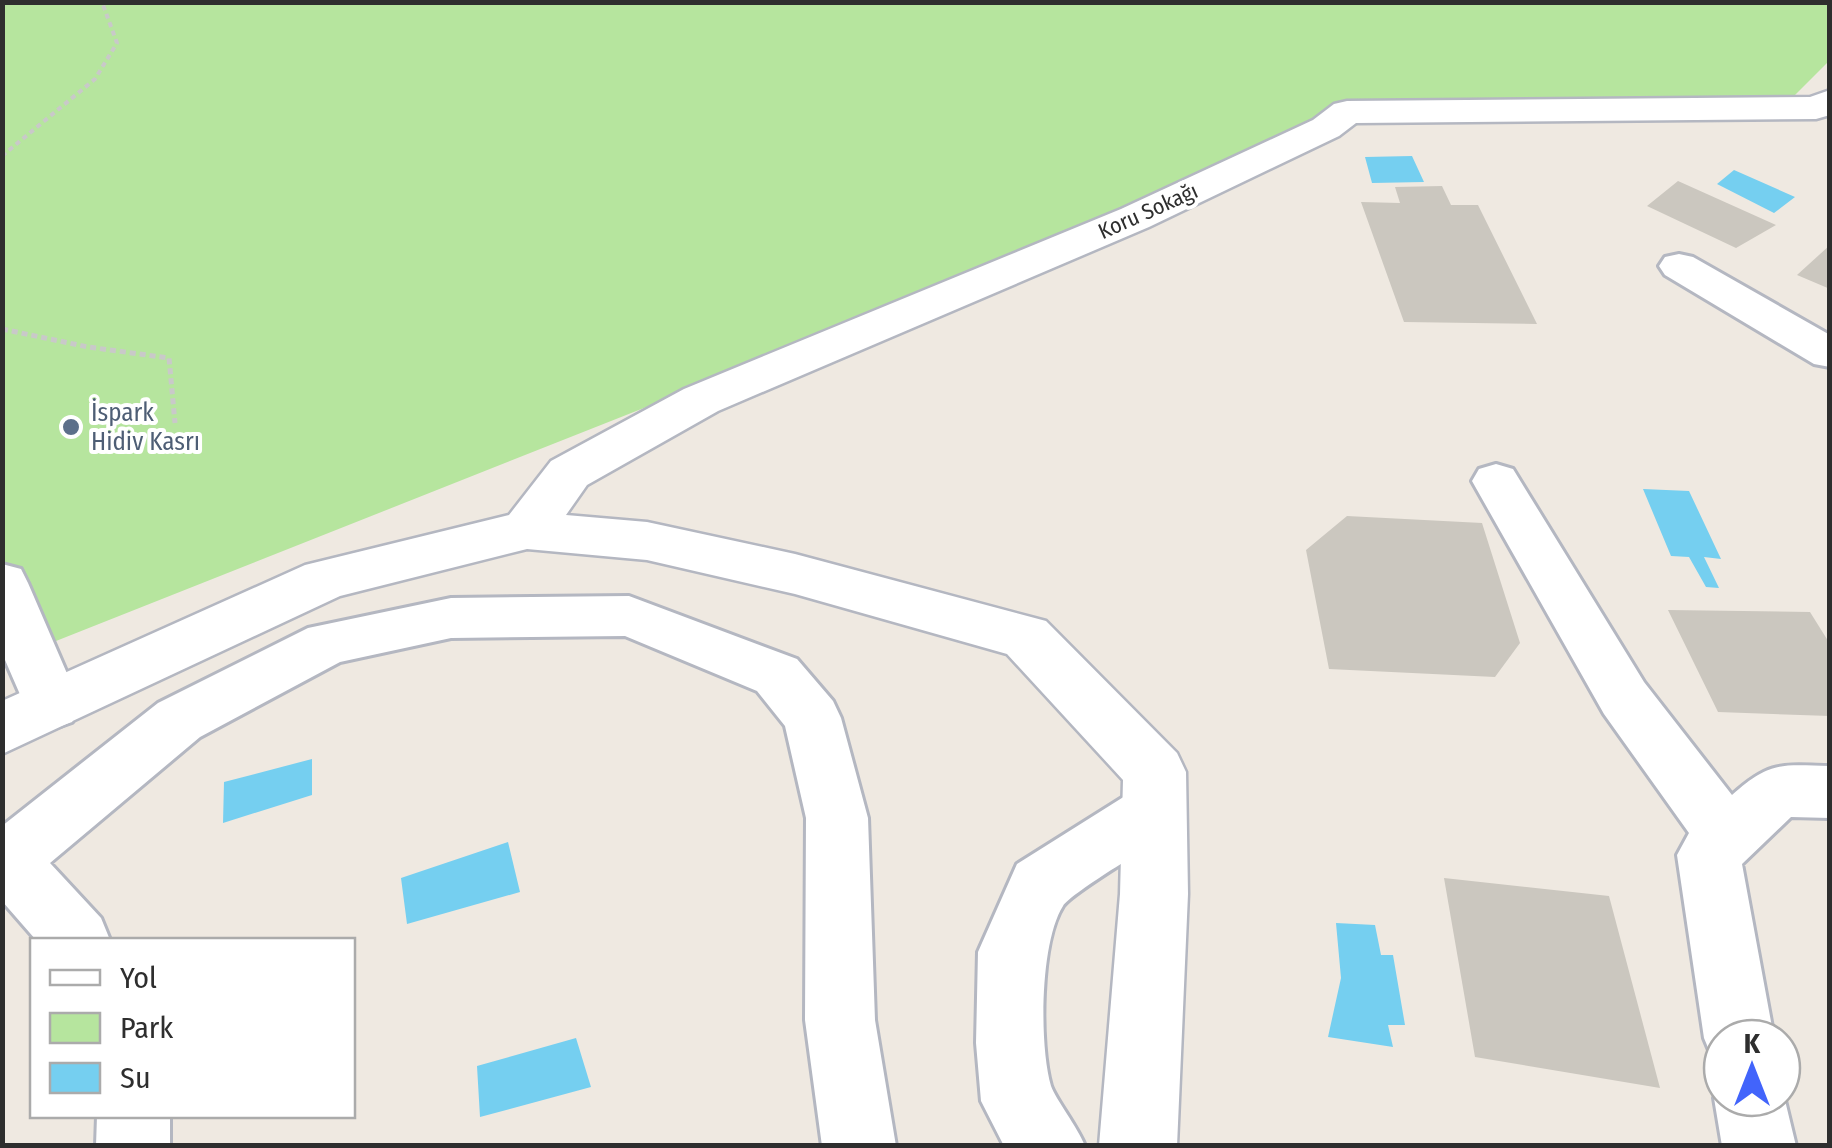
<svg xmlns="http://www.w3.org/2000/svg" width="1832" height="1148" font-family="'Fira Sans Condensed',sans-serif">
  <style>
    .green { fill: #b6e59e }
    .water { fill: #75cff0 }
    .building { fill: #cbc7bf }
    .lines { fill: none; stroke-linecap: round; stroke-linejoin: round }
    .street-casing { stroke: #b4b7c1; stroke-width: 6 }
    .secondary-casing { stroke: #b4b7c1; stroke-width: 5 }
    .path-far1 { stroke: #c9c9c9; stroke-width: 4; stroke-dasharray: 5 4; stroke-linecap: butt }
    .path { stroke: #c9c9c9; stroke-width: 5; stroke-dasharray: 6 4; stroke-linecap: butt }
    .street { fill: #fff; fill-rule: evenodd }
    .secondary { fill: #fff; fill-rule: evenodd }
    .service-dot { fill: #5c6f8a; stroke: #fff; stroke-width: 4 }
    .labels { text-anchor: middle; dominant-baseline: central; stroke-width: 8; stroke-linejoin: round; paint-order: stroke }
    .far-street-label { font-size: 22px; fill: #2e2e2e; stroke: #fff }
    .service-label { font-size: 25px; fill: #4e5e75; stroke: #fff; text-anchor: start }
  </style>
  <rect width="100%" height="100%" fill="#efe9e1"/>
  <path class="green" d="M3 3H1829V61L1781 109 1373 119 3 662Z"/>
  <path class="water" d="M1412 156 1424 182 1372 183 1365 157Z
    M1734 170 1795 197 1774 213 1717 184Z
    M1643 489 1689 491 1721 559 1704 557 1719 588 1706 587 1689 557 1671 556Z
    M312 759V795L223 823 224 782Z
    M508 842 520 892 407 924 401 878Z
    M1336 923 1375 925 1381 955H1393L1405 1025H1388L1393 1047 1328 1037 1341 978Z
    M576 1038 591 1087 480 1117 477 1066Z"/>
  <path class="building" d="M1678 181 1776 225 1736 248 1647 206Z
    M1442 186 1451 205H1478L1537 324 1404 322 1361 202 1400 203 1395 187Z
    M1830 245V289L1797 275Z
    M1347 516 1482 523 1520 643 1495 677 1329 669 1306 550Z
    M1668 610 1810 612 1830 644V716L1718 712Z
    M1444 878 1609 896 1660 1088 1475 1057Z"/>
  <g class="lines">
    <g class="street-casing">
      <path id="street" d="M1679 254 1693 257 1830 335V367L1814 364 1665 275 1659 266 1665 257Z
        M1496 464 1513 469 1644 682 1732 795C1770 761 1780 765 1830 766V818L1791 817 1742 864 1774 1038H1722V1066L1714 1062 1704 1038 1677 855 1689 833 1604 714 1472 481 1479 469Z
        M2 564 21 569 28 583 81 706 72 722 52 729 32 722 2 653Z
        M629 596 797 659 833 701 841 718 868 818 875 1020 896 1146H822L805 1020 806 818 785 726 757 691 625 636 451 638 340 662 200 737 50 863 101 918 110 940H36L2 901V826L158 703 308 628 451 598Z
        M1155 784 1177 791 1186 810 1177 829C1157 842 1072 892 1063 906 1040 942 1039 1045 1051 1086 1056 1100 1077 1126 1085 1146H1004L981 1101 976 1043 978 952 1017 864 1133 791Z
        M1722 1078V1098H1782V1088L1796 1146H1722L1714 1098Z
        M97 1116H170V1146H96Z"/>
    </g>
    <g class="secondary-casing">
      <path id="secondary" d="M1830 90V115L1816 119 1356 123 1339 136 1149 227 718 411 587 485 566 515 647 522 795 554 1046 621 1177 753 1186 772 1188 894 1177 1146H1099L1120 894 1123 780 1007 654 795 594 647 560 527 549 340 596 2 754V701L305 565 509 515 551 461 684 389 1121 209 1313 120 1334 104 1347 101 1810 97Z"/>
    </g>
    <path class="path-far1" d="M2 156 95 79 117 43 102 2"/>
    <path class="path" d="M2 329 88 347 169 358 175 423"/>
    <use href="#street" class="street"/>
    <use href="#secondary" class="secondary"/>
  </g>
  <circle class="service-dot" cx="71" cy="427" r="10"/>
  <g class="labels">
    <g class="far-street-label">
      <text transform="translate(1148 211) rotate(-24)">Koru Sokağı</text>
    </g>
    <g class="service-label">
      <text x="91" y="413">İspark<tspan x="91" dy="29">Hidiv Kasrı</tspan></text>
    </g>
  </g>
  <rect width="1832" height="1148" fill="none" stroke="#2e2e2e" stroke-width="10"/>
  <rect x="30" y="938" width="325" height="180" fill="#ffffff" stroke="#ababab" stroke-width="2.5"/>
  <rect x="50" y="970" width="50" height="15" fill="#ffffff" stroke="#ababab" stroke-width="2.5"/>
  <text x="120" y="988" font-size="30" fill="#2e2e2e">Yol</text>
  <rect x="50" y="1013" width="50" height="30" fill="#b6e59e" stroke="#ababab" stroke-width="2.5"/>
  <text x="120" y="1038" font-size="30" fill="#2e2e2e">Park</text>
  <rect x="50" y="1063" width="50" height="30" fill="#75cff0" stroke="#ababab" stroke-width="2.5"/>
  <text x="120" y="1088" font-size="30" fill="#2e2e2e">Su</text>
  <g transform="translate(1752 1068)"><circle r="48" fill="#ffffff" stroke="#ababab" stroke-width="2.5"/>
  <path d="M0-8L18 38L0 25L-18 38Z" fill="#4264fb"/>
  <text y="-15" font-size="28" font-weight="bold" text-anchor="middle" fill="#2e2e2e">K</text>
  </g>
</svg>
